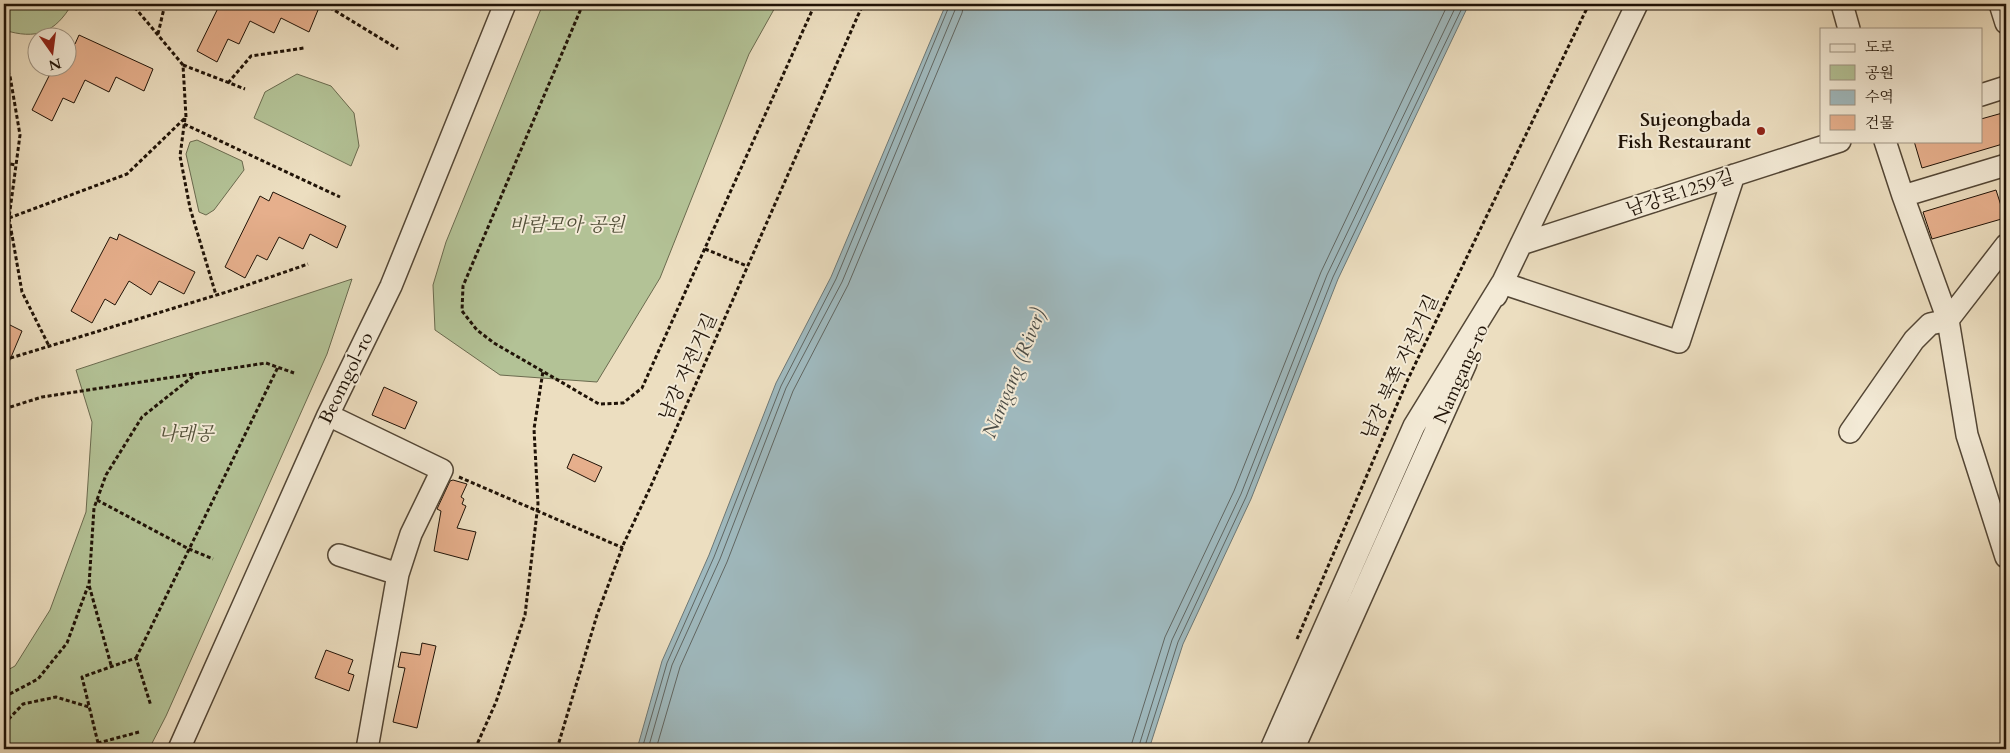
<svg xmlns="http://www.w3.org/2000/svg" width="2010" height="753" font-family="Cardo,'Noto Serif KR',serif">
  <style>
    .green { fill: #b3c296; stroke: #6a6a4e }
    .water { fill: #9fb9be; stroke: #6c7775 }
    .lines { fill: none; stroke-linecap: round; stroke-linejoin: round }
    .shore { stroke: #606662; stroke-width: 1 }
    .building { fill: #e6af8c; stroke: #201307 }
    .minor-casing { stroke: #534635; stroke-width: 24 }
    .path { stroke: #201307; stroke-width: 3; stroke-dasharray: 4 2.5; stroke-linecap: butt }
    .minor { stroke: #f3ead6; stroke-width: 21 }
    .poi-dot { fill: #8f2418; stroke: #f3ead6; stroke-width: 2 }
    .labels { text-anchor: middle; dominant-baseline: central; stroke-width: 4; stroke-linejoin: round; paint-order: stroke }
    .poi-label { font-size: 19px; font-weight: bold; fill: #201307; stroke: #f3ead6; text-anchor: end }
    .street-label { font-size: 19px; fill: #201307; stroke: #f3ead6 }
    .park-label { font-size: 19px; font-style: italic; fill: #535039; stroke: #f3ead6 }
    .water-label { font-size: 20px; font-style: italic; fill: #4c4d47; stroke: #f3ead6 }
  </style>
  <rect width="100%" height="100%" fill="#ecdec0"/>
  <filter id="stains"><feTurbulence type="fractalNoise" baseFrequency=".004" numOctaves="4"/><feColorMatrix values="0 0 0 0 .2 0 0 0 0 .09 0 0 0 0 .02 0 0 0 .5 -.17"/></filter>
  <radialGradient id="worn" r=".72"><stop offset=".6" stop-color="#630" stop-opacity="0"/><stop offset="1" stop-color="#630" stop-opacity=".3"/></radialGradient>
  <path class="green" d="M4 4H72C55 33 36 40 4 30Z
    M543 4H777L749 54 660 278 597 382 500 375 435 330 433 285 446 242Z
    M297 74 331 86 354 113 359 146 351 166 254 118 265 92Z
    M197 140 242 161 244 170 214 210 206 215 199 212 186 154 190 142Z
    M352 279 327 354 166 716 149 749H4V672L15 666 50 610 86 512 92 422 76 370Z"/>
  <path class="water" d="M946 4H1469L1338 279 1251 499 1183 644 1149 749H637L662 661 709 555 776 383 831 277Z"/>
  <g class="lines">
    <path class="shore" d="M642 749 667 663 714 557 781 386 836 279 950 4
      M648 749 672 665 720 559 786 388 842 282 955 10 956 4
      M656 749 680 667 727 562 793 391 848 285 962 13 964 4
      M1130 749 1165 637 1234 491 1321 272 1448 4
      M1138 749 1172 640 1241 494 1327 275 1457 4
      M1144 749 1178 642 1246 497 1333 277 1464 4"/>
  </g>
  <path class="building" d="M220 4H304L318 10 309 32 281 18 274 33 250 21 239 44 228 39 217 62 197 51Z
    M79 35 153 69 144 91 116 77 109 92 85 80 74 103 63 98 52 121 32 110 53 68H68V40L75 44Z
    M2006 112V143L1922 168 1914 141H1981V119Z
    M1996 190 2005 218 1932 239 1923 212Z
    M273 192 346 226 337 248 310 234 303 249 279 237 267 260 257 255 245 278 225 267 260 196 269 201Z
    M119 234 195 272 184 294 159 281 151 295 129 281 115 305 105 299 92 323 71 311 110 237 117 240Z
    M4 322 22 331 4 374Z
    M384 387 417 402 405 429 372 415Z
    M573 454 602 467 595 482 567 468Z
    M453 480 467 484 461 497 464 499 462 504 466 506 457 528 476 532 468 560 434 551 441 511 437 509 450 481Z
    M422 643 436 646 417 728 393 722 405 668 398 667 401 652 420 655Z
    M326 650 353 660 348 673 354 675 349 691 315 678Z"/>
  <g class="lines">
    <g class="minor-casing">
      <path id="minor" d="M1842 4 1849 29
        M2000 4 2006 23
        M1981 95 2006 87
        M1885 141 1903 196 1948 320 1967 435 2006 557
        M1903 196 2006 165
        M1521 244 1840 141
        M1496 296 1637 4
        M1948 320 2006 245
        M328 415 442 470 411 534 398 574 367 749
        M1850 432 1914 340 1930 324 1948 320
        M339 555 398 574
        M179 749 328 415 391 286 505 4
        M1271 749 1414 426 1502 283 1679 342 1734 175
        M1294 749 1296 743 1466 363"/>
    </g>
    <path class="path" d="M324 4 398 49
      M583 4 463 286 462 311 477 330 494 343 599 404 623 403 642 388 815 4
      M158 34 165 4
      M4 65 10 76 20 135 9 218 22 292 49 346
      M183 65 245 89
      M228 83 251 56 304 48
      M185 118 180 156 190 208 216 295
      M184 124 340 197
      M4 163 16 165
      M4 203 12 201
      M9 218 127 174 186 117 183 65 132 4
      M4 237 12 234
      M705 249 747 266
      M4 360 233 290 308 264
      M4 409 42 397 266 363 294 373
      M459 477 623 548
      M97 500 189 549 213 559
      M1297 639 1408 379 1589 4
      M136 658 278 367
      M111 665 89 585 94 508 106 475 142 417 196 374
      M4 697 38 679 67 643 88 586
      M4 724 23 704 56 697 89 707
      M98 743 82 677 136 658 151 706
      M86 749 98 743 139 732
      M475 749 496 702 525 615 538 504 534 429 543 371
      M557 749 597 615 624 543 650 488 863 4"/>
    <use href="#minor" class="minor"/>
  </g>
  <circle class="poi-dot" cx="1761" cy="131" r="5"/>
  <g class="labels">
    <g class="poi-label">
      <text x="1751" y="120">Sujeongbada<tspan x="1751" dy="22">Fish Restaurant</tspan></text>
    </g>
    <g class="street-label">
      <text transform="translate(1680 193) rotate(-18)">남강로1259길</text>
      <text transform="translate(688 367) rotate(-66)">남강 자전거길</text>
      <text transform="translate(1400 367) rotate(-65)">남강 북쪽 자전거길</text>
      <text transform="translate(1461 374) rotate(-66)">Namgang-ro</text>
      <text transform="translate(346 378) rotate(-64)">Beomgol-ro</text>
    </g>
    <g class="park-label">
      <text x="567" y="225">바람모아 공원</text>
      <text x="186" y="434">나래공</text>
    </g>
    <g class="water-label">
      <text transform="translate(1014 373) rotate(-68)">Namgang (River)</text>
    </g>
  </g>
  <rect width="2010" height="753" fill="none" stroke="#ecdec0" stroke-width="20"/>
  <rect x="5" y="5" width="2000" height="743" fill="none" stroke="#201307" stroke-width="2.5"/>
  <rect x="10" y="10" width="1990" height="733" fill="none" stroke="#201307"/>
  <rect x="1820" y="28" width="162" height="115" fill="#f3ead6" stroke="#9f9483"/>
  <rect x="1830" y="44" width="25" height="8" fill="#f3ead6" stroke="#9f9483"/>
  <text x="1865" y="52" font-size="15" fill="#201307">도로</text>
  <rect x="1830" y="65" width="25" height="15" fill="#b3c296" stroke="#9f9483"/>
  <text x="1865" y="78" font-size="15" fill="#201307">공원</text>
  <rect x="1830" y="90" width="25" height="15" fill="#9fb9be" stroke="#9f9483"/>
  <text x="1865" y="102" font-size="15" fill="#201307">수역</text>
  <rect x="1830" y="115" width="25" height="15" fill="#e6af8c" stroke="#9f9483"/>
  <text x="1865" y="128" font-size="15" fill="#201307">건물</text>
  <g transform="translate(52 52) rotate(166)"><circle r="24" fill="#f3ead6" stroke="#9f9483"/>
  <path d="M0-4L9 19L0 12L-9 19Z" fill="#8f2418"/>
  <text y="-8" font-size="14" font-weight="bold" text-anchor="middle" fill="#201307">N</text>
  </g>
  <rect width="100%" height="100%" filter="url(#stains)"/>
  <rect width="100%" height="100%" fill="url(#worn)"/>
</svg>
